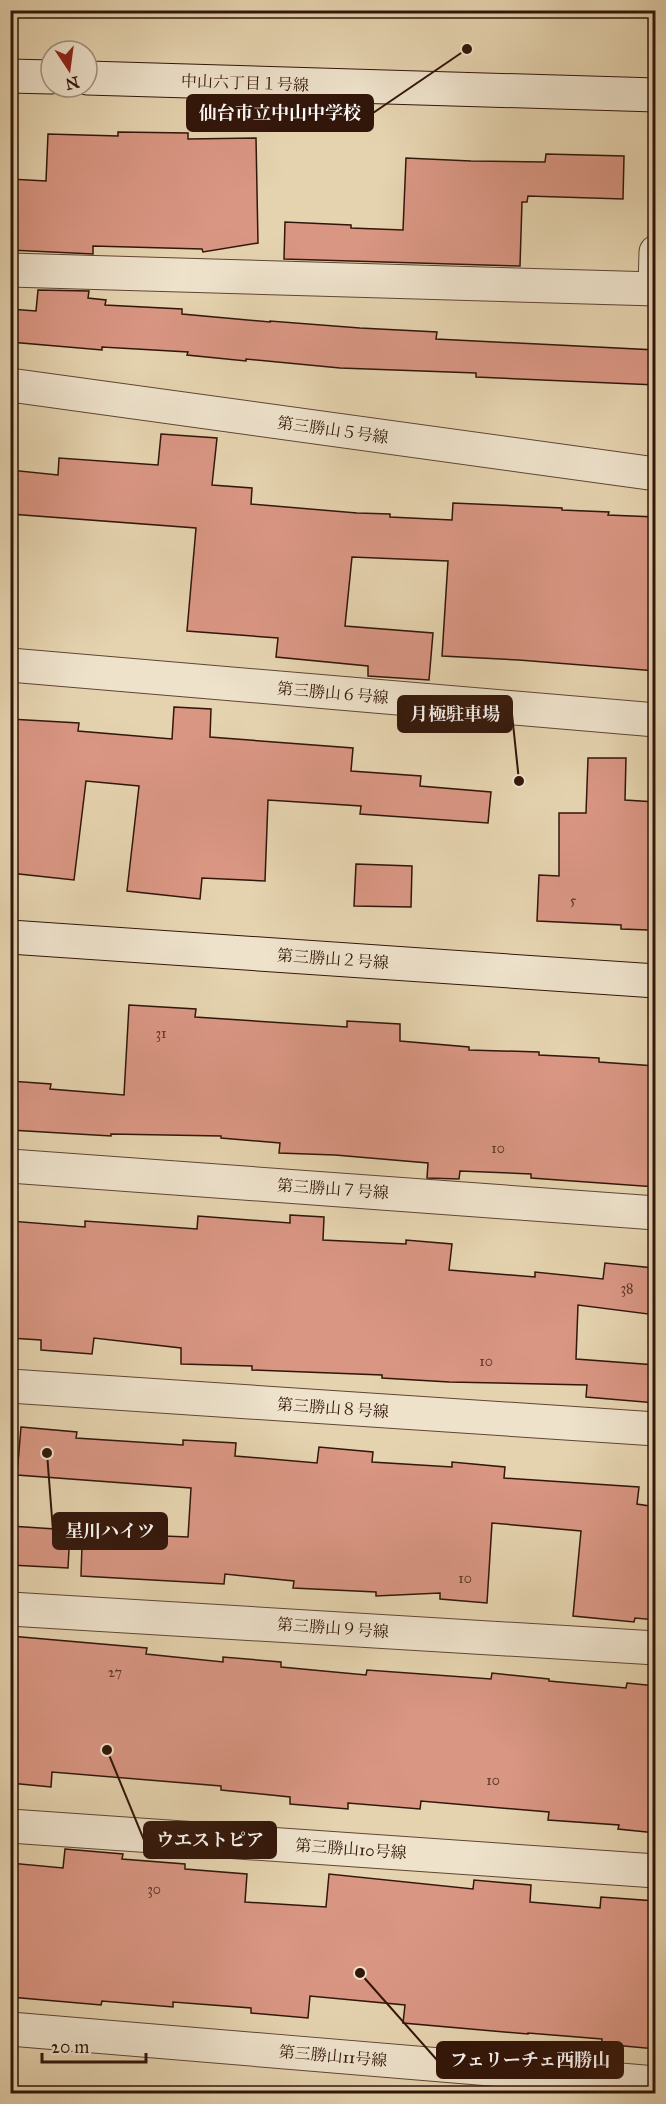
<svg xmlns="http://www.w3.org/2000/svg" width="666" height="2104" font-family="'IM FELL Great Primer','Noto Serif JP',serif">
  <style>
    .building { fill: #d99683; stroke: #32160a; stroke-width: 1.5 }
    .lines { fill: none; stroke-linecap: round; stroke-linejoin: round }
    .street-casing { stroke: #5f4533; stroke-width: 35 }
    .secondary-casing { stroke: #32160a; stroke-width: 35 }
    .street { stroke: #eee2cb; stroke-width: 33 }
    .secondary { stroke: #eee2cb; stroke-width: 33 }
    .labels { text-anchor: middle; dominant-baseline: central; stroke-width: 6; stroke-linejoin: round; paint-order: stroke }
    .number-label { font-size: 14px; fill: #5c3628 }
    .street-label { font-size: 16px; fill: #32160a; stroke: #eee2cb }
    .leader { fill: none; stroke: #32160a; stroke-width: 2 }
    .callout-dot { fill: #32160a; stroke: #eee2cb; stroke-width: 2 }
    .callout { fill: #32160a; stroke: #32160a; stroke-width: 2 }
    .callout-label { font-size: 18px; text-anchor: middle; font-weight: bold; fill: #fff }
  </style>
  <rect width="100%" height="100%" fill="#e5d3af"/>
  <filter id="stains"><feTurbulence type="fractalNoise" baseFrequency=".00333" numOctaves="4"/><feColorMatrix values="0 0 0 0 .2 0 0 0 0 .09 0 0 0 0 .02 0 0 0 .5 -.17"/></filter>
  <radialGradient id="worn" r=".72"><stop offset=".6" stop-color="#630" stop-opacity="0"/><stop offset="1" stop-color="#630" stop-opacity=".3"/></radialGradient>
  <path class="building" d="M118 132 188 133V139L256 138 258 243 203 252 202 249 93 246V254L10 250V179L46 181 48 134 118 136Z
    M546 154 624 156 623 199 528 196 527 202H522L520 266 284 259 285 222 351 225V228L403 230 406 158 471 161 545 162Z
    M38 290 89 291 88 298 106 300 105 305 182 309V314L270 322V321L360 328 437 332 436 339 656 350V385L476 377V373L340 368 246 359V361L187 355 188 352 102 347V350L10 342V309L36 311Z
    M161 434 217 438 212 485 252 488 251 504 357 513 390 514V517L452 520 453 503 562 508V510L609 512 608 515 656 517V671L519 660 442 656 448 561 352 557 345 626 433 633 429 680 368 676V666L276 657 278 638 187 631 196 528 10 514V470L58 475 59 458 158 465Z
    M174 707 211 709 210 737 353 748 351 771 421 776 420 786 491 792 488 823 360 814 361 806 268 800 265 881 202 878 200 899 127 891 139 786 86 781 74 880 10 873V719L79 723 78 731 172 739Z
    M588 758H626L625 800 656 802V834L649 930 621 929V925L537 921 539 875 559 876V813H586Z
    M356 864 412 866 411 907 354 906Z
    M129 1005 196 1009 195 1017 347 1027V1021L400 1024V1041L469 1047V1050L539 1052V1055L599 1058V1062L656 1066V1187L531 1178V1174L460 1171 459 1179 427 1178 428 1163 335 1155 279 1153 280 1143 221 1138V1136L111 1134V1136L10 1130V1081L51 1084 50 1089 124 1095Z
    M290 1215 324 1217 323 1240 406 1244V1240L452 1244 449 1270 535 1277V1272L603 1279 605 1263 654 1268 652 1283H656V1315L578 1305 576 1359 656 1365V1403L586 1397 587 1385 449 1382 382 1378V1375L252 1370V1366L181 1364V1348L94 1338 92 1354 41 1350V1340L10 1338V1221L85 1227V1221L197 1229 198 1216 290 1223Z
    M21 1427 77 1432 76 1438 183 1445V1440L236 1443 235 1456 317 1463 319 1447 373 1452 372 1462 452 1467V1462L505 1467 504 1478 639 1487 637 1504 656 1507V1620L635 1618 634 1622 573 1616 581 1531 492 1523 487 1603 440 1599V1593L376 1596V1592L293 1588 294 1581 225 1574 224 1584 81 1576 82 1544 163 1548 164 1536 188 1537 191 1488 17 1475Z
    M10 1526 70 1530 68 1568 10 1565Z
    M10 1636 147 1648 146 1654 223 1662V1657L281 1662V1667L366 1675 367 1670 491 1679 492 1673 549 1679V1681L626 1688 627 1683 656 1686V1833L618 1829 619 1825 548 1820 549 1812 421 1801 420 1809 348 1803V1809L290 1804V1797L221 1790V1786L52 1772 51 1787 10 1783Z
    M65 1849 123 1854 122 1859 185 1864V1869L247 1874 245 1902 326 1907 329 1874 473 1889 474 1880 531 1885 530 1902 600 1908 601 1897 656 1901V1943L651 1993 656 1994V2049L602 2044V2039L528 2033V2034L403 2023 405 2005 310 1996 308 2018 251 2013V2008L173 2002V2007L102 2001 101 2005 10 1997V1863L63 1868Z"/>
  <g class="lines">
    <g class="street-casing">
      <path id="street" d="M10 270 656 289
        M655 289 656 252
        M10 385 656 474
        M10 665 656 720
        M10 1166 656 1213
        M10 1386 656 1429
        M10 1609 656 1648
        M10 1826 656 1871
        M10 2029 656 2083"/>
    </g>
    <g class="secondary-casing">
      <path id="secondary" d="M10 76 51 77
        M87 78 656 95
        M10 937 656 981"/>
    </g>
    <use href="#street" class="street"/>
    <use href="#secondary" class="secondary"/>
  </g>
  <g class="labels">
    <g class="number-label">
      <text x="573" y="900">5</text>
      <text x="161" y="1033">31</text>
      <text x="498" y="1148">10</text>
      <text x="627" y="1288">38</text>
      <text x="486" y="1361">10</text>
      <text x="465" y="1578">10</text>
      <text x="115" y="1672">27</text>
      <text x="493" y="1780">10</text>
      <text x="154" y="1889">30</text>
    </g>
    <g class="street-label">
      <text transform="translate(245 83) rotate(2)">中山六丁目１号線</text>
      <text transform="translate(333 430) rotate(8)">第三勝山５号線</text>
      <text transform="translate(333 693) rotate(5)">第三勝山６号線</text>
      <text transform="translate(333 959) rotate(4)">第三勝山２号線</text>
      <text transform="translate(333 1189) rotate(4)">第三勝山７号線</text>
      <text transform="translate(333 1408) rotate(4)">第三勝山８号線</text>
      <text transform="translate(333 1628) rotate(4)">第三勝山９号線</text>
      <text transform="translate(351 1849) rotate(4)">第三勝山10号線</text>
      <text transform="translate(333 2056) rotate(5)">第三勝山11号線</text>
    </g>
  </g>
  <path class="leader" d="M467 49L373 113M519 781L512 714M47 1453L53 1531M107 1750L144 1840M360 1973L437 2060"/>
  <g class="callout-dot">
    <circle cx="467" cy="49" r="6"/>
    <circle cx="519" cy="781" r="6"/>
    <circle cx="47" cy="1453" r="6"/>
    <circle cx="107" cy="1750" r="6"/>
    <circle cx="360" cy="1973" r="6"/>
  </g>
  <g class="callout">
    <rect x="187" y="95" width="186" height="36" rx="6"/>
    <rect x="398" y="696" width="114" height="36" rx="6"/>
    <rect x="53" y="1513" width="114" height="36" rx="6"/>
    <rect x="144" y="1822" width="132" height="36" rx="6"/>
    <rect x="437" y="2042" width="186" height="36" rx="6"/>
  </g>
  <g class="callout-label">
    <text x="280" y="119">仙台市立中山中学校</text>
    <text x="455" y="720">月極駐車場</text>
    <text x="110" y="1537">星川ハイツ</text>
    <text x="210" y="1846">ウエストピア</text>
    <text x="530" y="2066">フェリーチェ西勝山</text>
  </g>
  <rect width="666" height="2104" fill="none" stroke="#e5d3af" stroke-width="36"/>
  <rect x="12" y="12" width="642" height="2080" fill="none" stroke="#32160a" stroke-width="3"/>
  <rect x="18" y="18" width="630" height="2068" fill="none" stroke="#32160a" stroke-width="1.5"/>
  <g transform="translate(69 69) rotate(167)"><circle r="28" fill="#eee2cb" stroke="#a3907e" stroke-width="1.5"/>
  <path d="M0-4.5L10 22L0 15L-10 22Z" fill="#8f2418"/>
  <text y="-9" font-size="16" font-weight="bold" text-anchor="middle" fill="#32160a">N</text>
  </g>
  <path d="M42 2053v9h104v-9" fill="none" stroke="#32160a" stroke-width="3"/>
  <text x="51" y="2053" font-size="18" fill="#32160a" stroke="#eee2cb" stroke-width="4.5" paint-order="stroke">20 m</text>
  <rect width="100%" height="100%" filter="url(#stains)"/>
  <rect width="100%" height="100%" fill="url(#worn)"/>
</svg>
